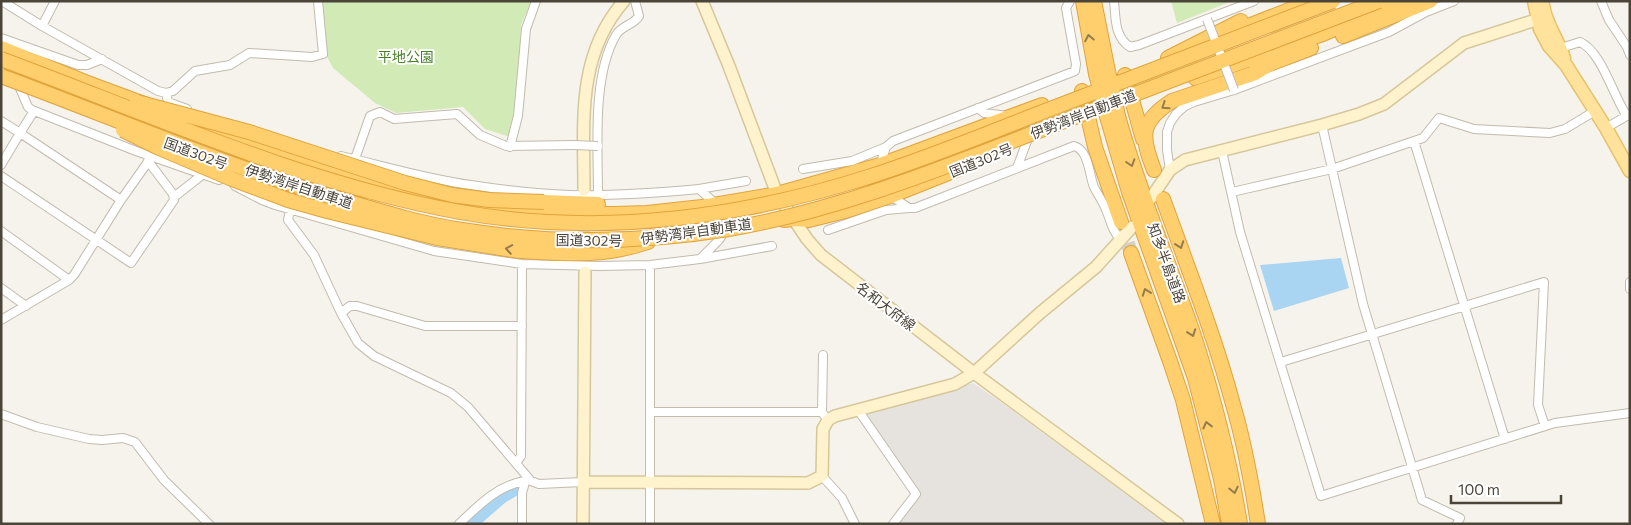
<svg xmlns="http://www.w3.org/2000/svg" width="1631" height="525" font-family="Commissioner,'Noto Sans JP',sans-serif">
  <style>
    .industrial { fill: #e6e2dd }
    .green { fill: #d2eab5 }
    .water { fill: #a9d4f2 }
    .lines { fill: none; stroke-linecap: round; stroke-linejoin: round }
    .river { stroke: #a9d4f2; stroke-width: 14 }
    .secondary-tunnel { stroke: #d4d0c8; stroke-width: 11; stroke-dasharray: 11 5.5; stroke-linecap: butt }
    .highway-tunnel { stroke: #d4d0c8; stroke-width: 14; stroke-dasharray: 14 7; stroke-linecap: butt }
    .street-casing { stroke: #c2bbae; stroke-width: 10 }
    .secondary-casing { stroke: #d6c79b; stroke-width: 14 }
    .primary-casing { stroke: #e6c16a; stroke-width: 15 }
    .highway-casing { stroke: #e0a43c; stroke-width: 16 }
    .street { stroke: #fff; stroke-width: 8 }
    .secondary { stroke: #fff3cd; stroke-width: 11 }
    .primary { stroke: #ffe39c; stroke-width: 12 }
    .highway { stroke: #ffcf6e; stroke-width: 14 }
    .street-bridge-casing { stroke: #c2bbae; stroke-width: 10; stroke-linecap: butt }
    .highway-bridge-casing { stroke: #e0a43c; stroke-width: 16; stroke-linecap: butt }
    .street-bridge { stroke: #fff; stroke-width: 8 }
    .highway-bridge { stroke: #ffcf6e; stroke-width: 14 }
    .oneway { stroke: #937c4e }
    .labels { text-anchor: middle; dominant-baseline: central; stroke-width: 4; stroke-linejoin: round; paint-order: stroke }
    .park-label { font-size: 14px; fill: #4a7f2a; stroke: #fff }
    .street-label { font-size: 14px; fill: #4b4439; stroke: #fff }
  </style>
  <rect width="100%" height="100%" fill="#f6f3ec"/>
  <path class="industrial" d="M973 383 998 400 1166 524H895L902 518 920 493 865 416 867 412Z"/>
  <path class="green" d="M319 1H531L521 25 519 74 510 137 485 129 463 107 396 113 375 103 333 68 324 51Z
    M1171 1H1232L1177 23Z"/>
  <path class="water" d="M1341 258 1349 288 1274 311 1260 265Z"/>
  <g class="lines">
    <path class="river" d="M470 524 501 497 516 488"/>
    <path class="secondary-tunnel" d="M584 214 585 272"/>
    <path class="highway-tunnel" d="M1121 223 1131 253"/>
    <g class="street-casing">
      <path id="street" d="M2 1 42 26 158 91 166 93 168 102 187 109
        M1114 1C1116 19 1114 36 1130 47L1139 45 1254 1
        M1601 1 1609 20 1627 47 1630 55
        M42 26 55 1
        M1 38 78 65H87L102 59
        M1561 48 1580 42C1602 52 1613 96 1627 116
        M19 86 28 107 32 110 136 151 219 180
        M166 93 173 91 195 71 230 65 249 53 312 57 323 54 318 1
        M978 108 984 113 1008 116
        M1 121 20 133 34 111
        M1322 125 1363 304 1422 500 1460 518 1457 524
        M1606 128 1630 114
        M1414 141 1505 439
        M510 147 518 116 526 29 536 1
        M1222 151 1240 232 1321 496 1555 423 1630 413
        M341 156C384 166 427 179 471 185 503 190 537 194 570 195 612 196 656 193 699 189L717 205
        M355 159 370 116 380 112 394 119 457 114 480 135 506 146 574 145
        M1 165 20 133 121 200 74 275 69 280 1 320
        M880 165 886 147 893 141 1075 71 1076 64 1066 8 1070 1
        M1017 168 1027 141
        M803 169 852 161 886 147
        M1170 170 1167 150V132L1170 123 1176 114 1185 106 1194 102 1234 90 1389 32 1426 12 1454 1
        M1 176 131 263 174 200 173 194 148 161
        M235 186 262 200 275 205 434 251 522 264 599 266 650 265 700 259 719 240 724 232
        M699 189 746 181
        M1232 192 1332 169 1414 141 1423 138 1439 118 1474 129 1550 133 1565 129 1595 111
        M598 194C598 147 592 76 616 35 622 25 634 25 639 16L635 1
        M891 196 909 208H915L1074 146C1089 150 1089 175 1094 187 1097 193 1101 199 1104 205 1111 219 1110 228 1121 240
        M174 197 202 175
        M121 200 150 159
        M290 210 288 220 314 255 341 313 358 343 374 356 451 393 468 407 531 481 539 484 583 482
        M828 230 886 210 909 208
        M1 231 69 280
        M700 259 772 246
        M650 265V524
        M1630 282V289
        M1 288 26 306
        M341 313 350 306H357L425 326H522
        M823 355 822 412 824 415
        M1281 362 1544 282 1538 405 1545 426
        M858 410 916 494 893 524
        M650 412H822
        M1 414 37 427 89 439 102 440 123 438 135 442 164 480 209 524
        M516 463 521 456 522 264
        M822 476 842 498 855 524
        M459 524C478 506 498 485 525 481
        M522 524V493L526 479"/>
    </g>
    <g class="secondary-casing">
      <path id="secondary" d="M702 1 729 66 777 194 807 239 821 255 974 373 1178 524
        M584 190C584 122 576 56 624 1
        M1151 198 1170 170 1185 160 1322 125 1359 114 1384 104 1464 43 1545 17
        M583 482 808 483 822 476 823 429 828 420 835 416 955 384 974 373 1040 313 1096 267 1132 227
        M583 524 585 272"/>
    </g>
    <g class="primary-casing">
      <path id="primary" d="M1534 1 1540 29 1549 46 1566 65 1606 128 1630 171
        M1543 5C1546 25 1558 39 1564 58"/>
    </g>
    <g class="highway-casing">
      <path id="highway" d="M1083 1 1096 74
        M1094 1 1108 71
        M1233 32 1312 1
        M1343 36 1430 1
        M1 48 85 82 147 105
        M1168 58 1241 21
        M1255 63 1275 62 1311 48
        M1125 75 1143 139
        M1195 78 1320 35 1401 1
        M1082 91 1095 147 1121 222
        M1118 116C1139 192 1170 264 1195 339 1214 399 1230 461 1240 524
        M1108 120 1129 192 1195 378 1221 479 1229 524
        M193 122 301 162 430 197 487 208 541 214H615L647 213 702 207 777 194 880 165 1042 105
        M1154 170C1141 137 1139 122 1172 101L1255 73 1272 63
        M1163 199C1188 268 1215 337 1234 408 1245 446 1252 485 1258 524
        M544 202 598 204
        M784 220 793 219 809 220 845 211 893 195 961 168
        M557 253C592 254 614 253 648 242
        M1131 253 1171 364 1183 400 1213 524"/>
    </g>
    <use href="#street" class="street"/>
    <use href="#secondary" class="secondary"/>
    <use href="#primary" class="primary"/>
    <use href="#highway" class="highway"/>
    <g class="street-bridge-casing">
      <path id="street-bridge" d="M1207 19 1234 90
        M574 145 598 146"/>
    </g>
    <g class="highway-bridge-casing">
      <path id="highway-bridge" d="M1 59C152 115 301 183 460 212 596 236 736 219 868 177 928 158 986 134 1045 111 1141 74 1237 38 1333 1
        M1108 71 1118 116
        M1096 74 1108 120
        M1 76C117 119 230 168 349 202 386 213 423 224 462 230 550 244 641 243 729 229 846 209 957 162 1067 120 1171 80 1275 41 1379 1
        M137 102 249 132 405 183 452 195 489 200 544 202
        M123 130 157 147 232 179 288 200 327 211 437 238 519 251 557 253"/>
    </g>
    <use href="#street-bridge" class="street-bridge"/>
    <use href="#highway-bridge" class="highway-bridge"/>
  </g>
  <defs><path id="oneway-chevron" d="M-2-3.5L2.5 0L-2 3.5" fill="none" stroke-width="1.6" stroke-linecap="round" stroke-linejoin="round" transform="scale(1.25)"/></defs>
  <g class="oneway">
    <use href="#oneway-chevron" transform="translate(1089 38) rotate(-101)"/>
    <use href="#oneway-chevron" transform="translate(1165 106) rotate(146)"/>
    <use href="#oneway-chevron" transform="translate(1131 163) rotate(72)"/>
    <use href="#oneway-chevron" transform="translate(1180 245) rotate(70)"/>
    <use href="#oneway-chevron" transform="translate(509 249) rotate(-170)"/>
    <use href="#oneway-chevron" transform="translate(1146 292) rotate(-110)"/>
    <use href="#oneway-chevron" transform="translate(1192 333) rotate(70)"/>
    <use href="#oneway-chevron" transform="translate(1207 425) rotate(-104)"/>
    <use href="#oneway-chevron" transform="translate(1234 490) rotate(77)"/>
  </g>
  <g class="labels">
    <g class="park-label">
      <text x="406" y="56">平地公園</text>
    </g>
    <g class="street-label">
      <text transform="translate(1083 114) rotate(-21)">伊勢湾岸自動車道</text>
      <text transform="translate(196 153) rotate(20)">国道302号</text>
      <text transform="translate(981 160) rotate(-22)">国道302号</text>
      <text transform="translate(299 186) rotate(18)">伊勢湾岸自動車道</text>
      <text transform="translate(696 231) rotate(-8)">伊勢湾岸自動車道</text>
      <text transform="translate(589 240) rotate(1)">国道302号</text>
      <text transform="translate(1167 263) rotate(70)">知多半島道路</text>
      <text transform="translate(886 306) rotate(37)">名和大府線</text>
    </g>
  </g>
  <rect width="1631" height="525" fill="none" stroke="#4b4439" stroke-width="5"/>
  <path d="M1451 495v8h110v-8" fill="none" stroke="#4b4439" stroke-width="2.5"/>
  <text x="1458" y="495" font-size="15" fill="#4b4439" stroke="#ffffff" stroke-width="4" paint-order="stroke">100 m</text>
</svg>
